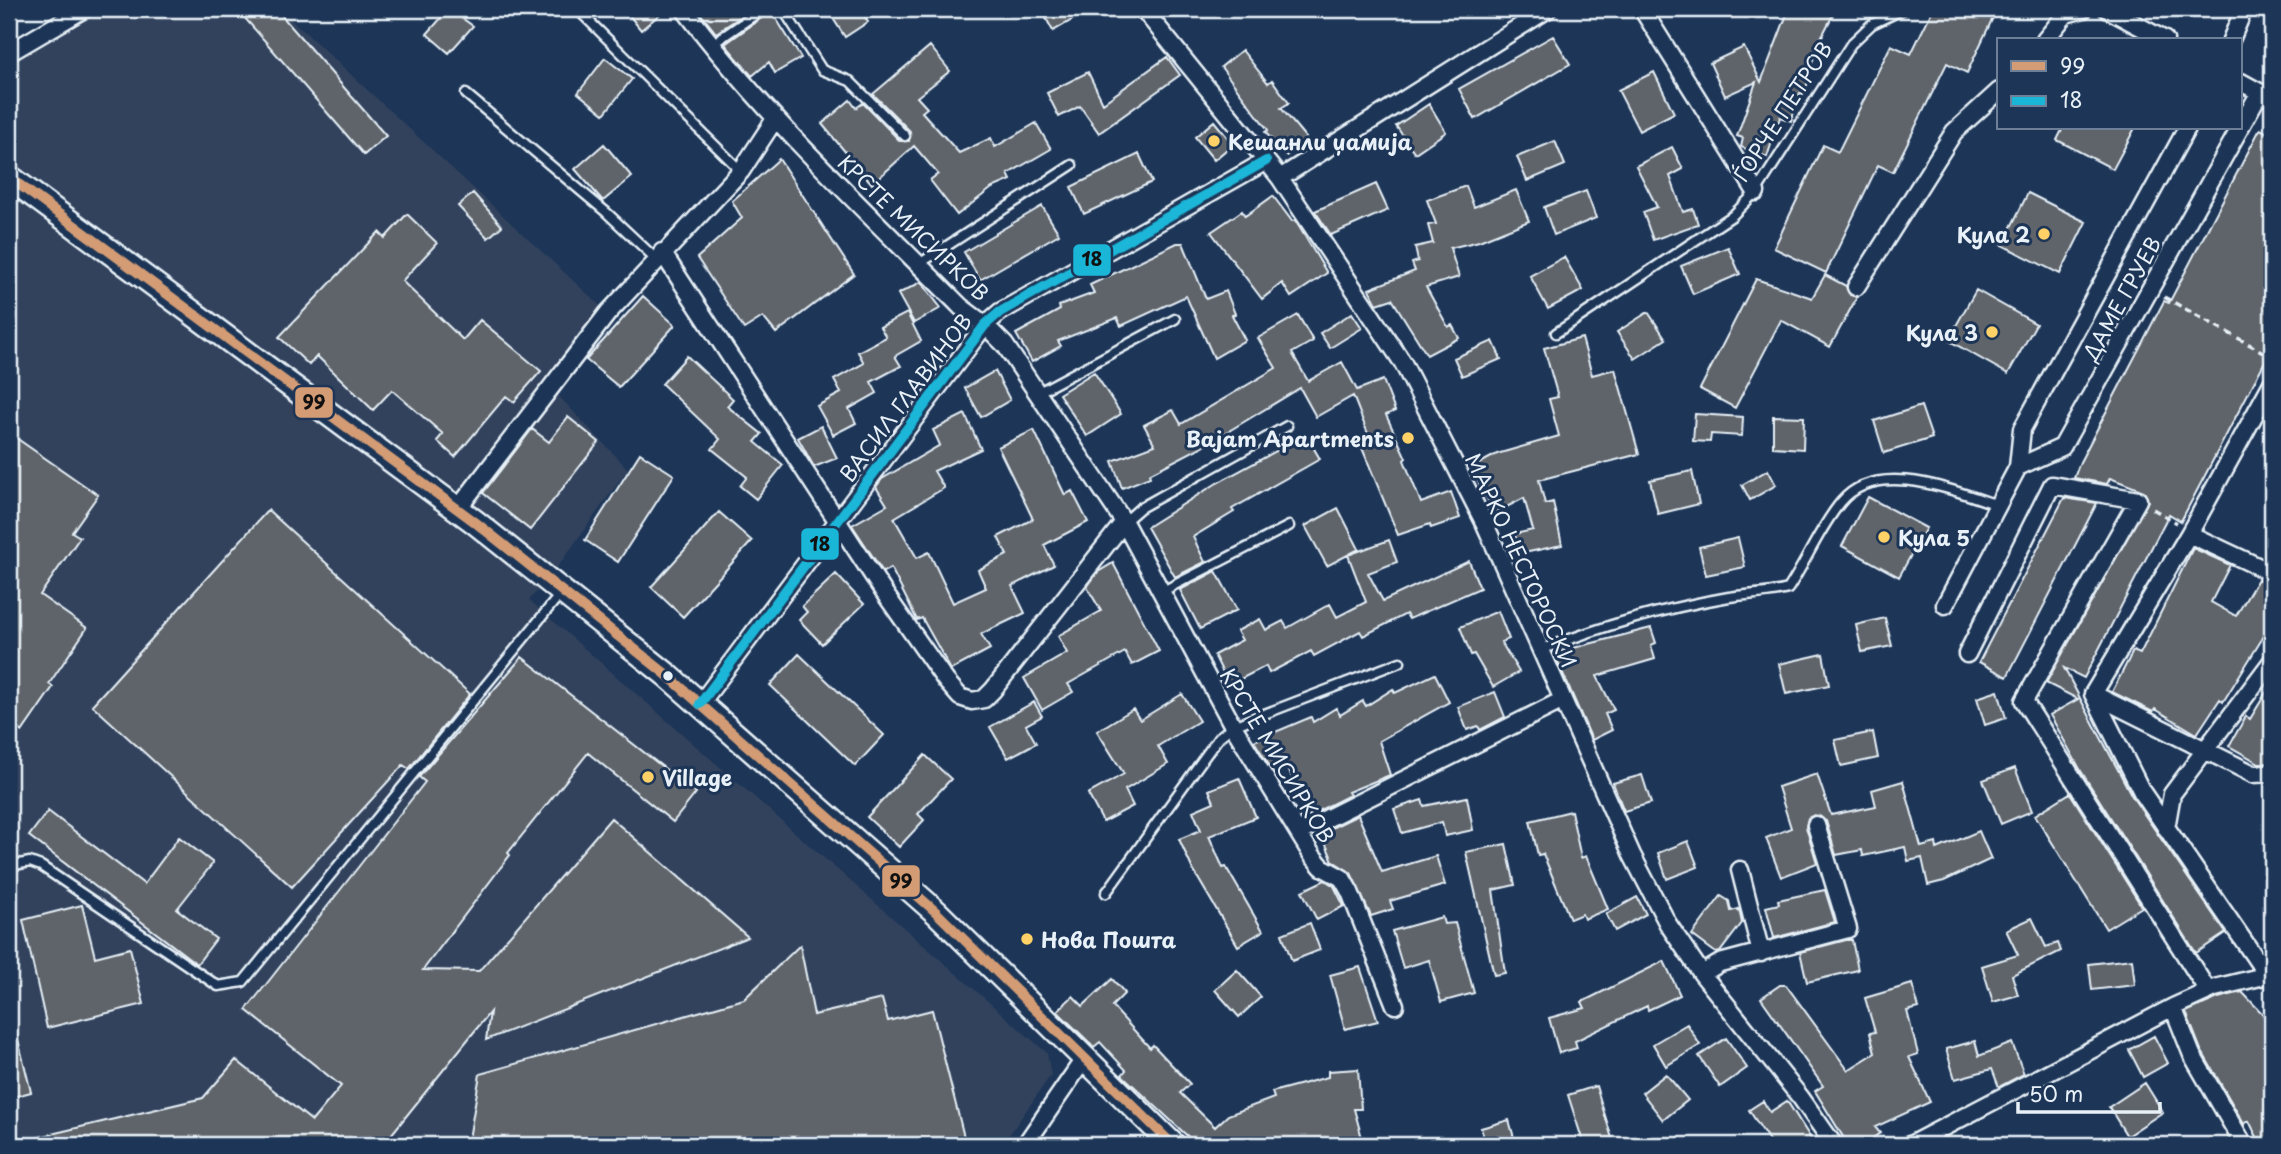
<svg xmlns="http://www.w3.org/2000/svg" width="2281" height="1154" font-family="'Playpen Sans',sans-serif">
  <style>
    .built { fill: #31435d }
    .building { fill: #5f646a; stroke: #e8f1f8; stroke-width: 2 }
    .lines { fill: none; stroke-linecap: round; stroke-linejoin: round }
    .lane-casing { stroke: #e8f1f8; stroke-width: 13 }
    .street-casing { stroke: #e8f1f8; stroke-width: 21 }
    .secondary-casing { stroke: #e8f1f8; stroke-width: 28 }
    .path { stroke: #e8f1f8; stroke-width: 3.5; stroke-dasharray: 7 5; stroke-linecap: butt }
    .lane { stroke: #1d3557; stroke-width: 8 }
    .street { stroke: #1d3557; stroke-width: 16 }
    .secondary { stroke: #1d3557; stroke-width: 23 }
    .bus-1-casing { stroke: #1d3557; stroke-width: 16 }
    .bus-2-casing { stroke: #1d3557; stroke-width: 16 }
    .bus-1 { stroke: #d39c74; stroke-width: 10 }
    .bus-2 { stroke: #1ab6d8; stroke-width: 10 }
    .poi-dot { fill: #ffd166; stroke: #1d3557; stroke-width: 2.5 }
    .bus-dot { fill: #e8f1f8; stroke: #1d3557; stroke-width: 2.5 }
    .labels { text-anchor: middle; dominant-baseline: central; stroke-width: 6; stroke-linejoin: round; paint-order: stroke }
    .street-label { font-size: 21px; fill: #e8f1f8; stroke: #1d3557 }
    .poi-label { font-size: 21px; font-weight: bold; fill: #e8f1f8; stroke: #1d3557; text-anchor: start }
    .line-badge { stroke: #1d3557; stroke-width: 2.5 }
    .pale-badge-label { font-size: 19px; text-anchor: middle; font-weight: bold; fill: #111 }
  </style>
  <rect width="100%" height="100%" fill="#1d3557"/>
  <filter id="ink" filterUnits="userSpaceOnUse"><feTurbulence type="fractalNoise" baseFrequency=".0143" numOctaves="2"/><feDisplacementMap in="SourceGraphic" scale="14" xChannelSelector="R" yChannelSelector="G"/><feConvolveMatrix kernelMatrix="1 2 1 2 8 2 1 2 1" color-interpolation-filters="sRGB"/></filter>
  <g filter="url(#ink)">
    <path class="built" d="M84 9H280L608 313 551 388 628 469 549 579 529 600 1047 1053 1051 1075 1002 1145H9V53Z"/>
    <path class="building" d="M237 9H276L386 136 364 155Z
      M449 9 473 26 449 53 427 34Z
      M624 9H666L641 30Z
      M697 9H752L716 33Z
      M770 9 801 58 775 73 769 62 752 76 725 44 767 14Z
      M827 9H860L868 22 845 37Z
      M1041 9H1091L1053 31Z
      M1789 9H1836L1821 38 1806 79 1809 80 1803 94 1800 93 1791 121 1780 117 1767 157 1741 147 1743 138 1737 136 1756 82 1725 96 1710 63 1744 47 1761 82Z
      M1933 9H1997L1967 73 1947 63 1893 172 1878 165 1826 273 1774 248 1823 145 1838 152 1891 45 1911 54Z
      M1553 36 1570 64 1475 119 1459 89Z
      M930 46 950 71 917 97 927 108 922 112 959 153 991 138 995 147 1036 123 1051 149 1008 174 1011 180 992 188 957 215 930 180 938 174 914 146 872 184 822 124 850 100 856 108 863 103 900 141H909L910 131 873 94Z
      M1242 50 1268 83 1272 80 1289 103 1281 108 1306 138 1286 156 1265 132 1268 130 1221 67Z
      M1167 57 1180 75 1099 133 1080 106 1059 117 1047 93 1088 72 1103 103Z
      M605 58 632 79 604 114 578 93Z
      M1654 72 1674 113 1639 131 1618 90Z
      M1429 104 1446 132 1415 153 1396 126Z
      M1214 121 1233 144 1214 160 1195 137Z
      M2063 128H2135L2113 169 2057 140Z
      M2260 129 2272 135V348L2181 521 2169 514 2084 678 2064 668 2133 798 2226 933 2196 953 2081 771 2050 715 2078 699 2046 683 2148 501 2144 491 2110 478 2107 484 2074 478 2080 462 2164 301 2169 303Z
      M1555 141 1565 165 1527 181 1517 157Z
      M604 144 632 177 603 201 575 169Z
      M1672 147 1683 169 1670 176 1683 212 1693 209 1698 224 1653 240 1643 212 1657 207 1636 166Z
      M1139 154 1152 182 1084 214 1071 187Z
      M779 159 854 274 776 333 763 317 744 329 697 258 742 218 732 201Z
      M1376 184 1388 210 1331 235 1315 211Z
      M1466 186 1474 207 1516 190 1529 221 1479 241 1450 248 1459 277 1426 287 1448 327 1452 325 1459 338 1427 355 1392 299 1377 304 1369 289 1415 271 1412 263 1418 261 1415 247 1433 243 1428 225 1436 224 1427 200Z
      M1586 191 1596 218 1554 235 1544 207Z
      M473 193 502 226 488 238 458 206Z
      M2028 193 2086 222 2060 274 2002 245Z
      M1273 196 1292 221 1295 220 1327 273 1291 297 1282 283 1262 299 1211 232 1242 211 1245 216Z
      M1042 206 1059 234 980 280 964 252Z
      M407 214 437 243 402 281 463 340 480 320 541 371 514 402 506 396 455 457 437 441 443 434 392 390 373 410 317 356 309 365 279 337 379 232 385 238Z
      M1177 243H1183L1206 299 1226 291 1235 314 1232 315 1245 340 1214 358 1186 296 1121 326 1117 318 1058 341 1061 346 1032 362 1016 334 1060 310 1059 306 1094 293 1090 285Z
      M1728 247 1740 274 1693 294 1681 266Z
      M1564 257 1583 290 1548 309 1530 276Z
      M1825 275 1846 286 1850 295 1857 297 1830 347 1781 320 1735 408 1700 389 1756 279 1812 298Z
      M921 282 941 308 914 323 898 294Z
      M1976 290 2036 324 2008 374 1948 340Z
      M643 296 675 325 619 387 586 360Z
      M1648 312 1666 339 1635 359 1617 332Z
      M907 313 921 341 895 356 901 366 871 382 877 393 849 409 856 423 833 435 817 406 841 393 834 380 864 363 858 352 886 337 880 327Z
      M1352 313 1362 328 1330 348 1320 333Z
      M1298 315 1313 341 1292 353 1308 381 1342 362 1357 390 1383 380 1395 411 1386 415 1406 458 1404 460 1421 503 1451 492 1460 518 1431 528 1430 524 1398 535 1360 443 1370 439 1353 396 1316 417 1300 388 1209 443 1149 474 1150 477 1122 488 1112 461 1155 445 1144 425 1173 410 1181 424 1276 368 1258 338Z
      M1582 338 1592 375 1615 369 1639 454 1539 480 1545 504 1553 502 1562 545 1519 554 1515 534 1533 530 1524 498 1495 513 1471 468 1497 454 1559 436 1549 399 1558 397 1544 348Z
      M1493 341 1501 359 1462 376 1454 358Z
      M687 356 733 399 727 406 762 434 755 442 783 465 756 499 740 486 747 477 712 449 720 439 662 384Z
      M995 371 1010 400 981 417 965 388Z
      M1094 372 1121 414 1087 436 1059 394Z
      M1921 406 1932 438 1884 453 1874 421Z
      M965 414 981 449 934 471 944 488 894 518 917 558 929 552 953 603 986 588 978 570 1007 555 998 537 1033 519 998 447 1034 430 1065 495 1072 491 1088 522 1044 545 1054 565 1012 586 1025 613 981 634 990 649 951 670 922 618 917 620 891 568 883 572 852 525 887 505 876 487 882 479 940 445 933 430Z
      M1695 414 1743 417 1742 436 1711 434 1710 442 1693 441Z
      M1773 416 1804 417 1803 449 1773 447Z
      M568 417 599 442 530 530 483 493 532 429 549 442Z
      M821 426 837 458 814 467 798 438Z
      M9 433 98 495 72 532 80 537 40 595 87 628 49 684 53 687 22 732 9 722Z
      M1306 435 1320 459 1232 509 1234 512 1193 537 1205 562 1175 577 1147 527 1217 483Z
      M640 453 674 475 618 562 585 540Z
      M1768 470 1776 485 1750 500 1742 485Z
      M1692 471 1699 504 1658 514 1650 480Z
      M1868 497 1926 528 1899 577 1842 546Z
      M2064 498 2097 503 2007 677 1979 662Z
      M1338 508 1359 549 1327 566 1305 526Z
      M268 510 470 694 409 769 403 765 292 887 92 705Z
      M719 512 752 541 683 617 651 587Z
      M1738 538 1745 567 1706 575 1699 547Z
      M1389 540 1397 562 1368 573 1383 601 1469 561 1480 588 1409 619 1406 614 1363 636 1360 631 1314 656 1311 651 1269 673 1266 666 1229 685 1214 655 1242 640 1237 631 1260 619 1266 630 1283 621 1287 628 1330 604 1337 617 1366 602 1348 555Z
      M2193 548 2230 565 2211 602 2236 616 2258 579 2272 588V623L2223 702 2220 699 2197 734 2155 709 2153 712 2112 692 2133 651 2140 654Z
      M1113 563 1159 651 1132 665 1125 652 1068 684 1073 692 1042 710 1024 678 1067 653 1058 636 1101 611 1087 587 1098 572Z
      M1216 571 1237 610 1200 629 1180 590Z
      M836 574 864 604 822 644 799 620 807 612 802 606Z
      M1498 611 1509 639 1501 642 1519 672 1493 687 1474 654 1471 655 1460 627Z
      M1885 618 1892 646 1862 652 1856 625Z
      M1651 628 1656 643 1651 645 1655 659 1597 676 1614 710 1605 714 1612 730 1592 740 1554 653Z
      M799 654 884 735 855 766 770 685Z
      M1823 654 1829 685 1786 694 1779 664Z
      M522 657 696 793 673 822 588 753 508 853 510 855 423 970 479 971 611 818 748 937 486 1040 490 1012 383 1145H30V1139L203 1098 236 1060 312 1121 341 1086 246 1010 425 782 419 777Z
      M1435 674 1449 702 1379 741 1390 775 1348 792 1350 795 1306 817 1287 764 1272 770 1254 741 1311 717 1313 722 1336 708 1340 715 1363 701 1366 706 1393 689 1395 693Z
      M2272 683V756L2269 763H2259L2229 746 2246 716 2250 719Z
      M1998 691 2006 718 1985 725 1977 698Z
      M1495 692 1505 717 1480 730 1478 726 1467 730 1458 707Z
      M1182 694 1199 721 1158 746 1168 764 1125 790 1133 806 1103 822 1088 794 1124 774 1097 731 1133 709 1140 720Z
      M1034 702 1042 716 1026 725 1036 743 1008 758 990 727Z
      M1873 732 1878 758 1841 766 1835 740Z
      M925 755 951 779 918 814 924 820 899 847 867 817Z
      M2015 768 2032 811 2001 824 1983 780Z
      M1817 774 1831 815 1876 806 1872 790 1903 781 1921 847 1936 843 1937 849 1979 831 1991 859 1944 881 1928 885 1922 858 1908 861 1905 847 1863 856 1862 850 1836 855 1826 821 1814 815 1808 818 1806 827 1817 863 1781 877 1766 838 1791 828 1778 787Z
      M1642 775 1651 803 1624 811 1613 783Z
      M1239 778 1256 817 1209 836 1223 868 1226 867 1263 931 1238 946 1192 868 1179 839 1201 830 1193 811 1214 802 1209 790Z
      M2070 793 2142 907 2106 929 2035 815Z
      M1467 797 1473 830 1445 836 1442 822 1402 833 1394 809 1422 800 1424 806Z
      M48 811 144 884 179 837 213 863 177 909 216 939 197 964 29 836Z
      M1571 811 1581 858 1586 856 1608 909 1584 919 1582 914 1570 919 1543 854 1538 855 1530 821Z
      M1358 815 1382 872 1436 856 1445 885 1390 901 1393 909 1371 916 1351 873 1333 861 1321 833Z
      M1688 841 1698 867 1667 879 1658 853Z
      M1506 844 1515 885 1493 890 1505 973 1494 975 1466 852Z
      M1325 880 1334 886 1344 906 1317 920 1302 891Z
      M1825 890 1835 922 1774 938 1766 907 1779 904 1778 900Z
      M1721 896 1729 901 1731 911 1739 909 1742 923 1720 952 1716 953 1692 935Z
      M1637 897 1646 914 1615 931 1606 914Z
      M82 905 95 957 130 948 144 1004 47 1028 23 920Z
      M1442 917 1444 924 1455 923 1474 993 1441 1002 1429 960 1403 968 1392 931Z
      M2032 918 2046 947 2058 943 2061 951 2012 975 2018 995 1993 1002 1982 966 2018 955 2006 930Z
      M1310 923 1320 950 1292 961 1282 934Z
      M1846 940H1852L1858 970 1807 982 1800 952Z
      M800 945 814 1015 882 999 888 1021 932 1010 966 1145H468L480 1074 744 999Z
      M2132 959 2135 985 2092 990 2089 964Z
      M1664 961 1680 995 1648 1010 1647 1006 1575 1041 1577 1048 1559 1053 1549 1018 1585 1008 1582 1002Z
      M1360 967 1378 1021 1345 1029 1330 975Z
      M1237 970 1261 997 1239 1017 1215 990Z
      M1112 979 1125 993 1112 1006 1150 1048 1153 1045 1190 1084 1180 1093 1215 1127 1228 1115 1274 1098 1272 1092 1328 1077V1071L1358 1069 1361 1109H1354L1364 1145H1197L1122 1075 1126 1070 1100 1042 1094 1047 1057 1011 1073 996 1083 1006Z
      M1912 984 1919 1008 1907 1011 1918 1054 1909 1057 1930 1102 1875 1127 1880 1133 1863 1145H1848L1815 1091 1823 1086 1761 998 1780 985H1786L1848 1070 1875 1053 1870 1033 1875 1032 1865 998Z
      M2242 992 2262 1013 2272 1031V1145H2261L2249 1121 2244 1124 2201 1050 2186 1012 2218 998Z
      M14 1023 31 1092 9 1098V1024Z
      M1687 1024 1700 1045 1666 1066 1653 1044Z
      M2154 1036 2168 1063 2143 1077 2129 1050Z
      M1726 1038 1747 1068 1720 1087 1699 1056Z
      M1975 1041 1979 1056 2012 1043 2024 1074 1999 1087 1992 1069 1955 1079 1946 1049Z
      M1666 1074 1688 1100 1663 1120 1642 1093Z
      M2145 1083 2163 1112 2127 1136 2109 1107Z
      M1596 1086 1614 1145H1584L1568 1095Z
      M1763 1101 1770 1112 1787 1101 1815 1145H1772L1749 1110Z
      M1509 1120 1516 1145H1486L1481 1128Z"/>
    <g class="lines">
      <g class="lane-casing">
        <path id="lane" d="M577 9 741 171
          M783 9 822 70 850 81 905 136
          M711 45 763 9
          M466 94 606 212 656 259
          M919 264 1072 165
          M1556 333 1732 216 1756 192 1851 44 1872 24 1904 9
          M1037 393 1175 319
          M1124 522 1140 508 1287 426
          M1161 592 1289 526
          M1541 650C1601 626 1666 608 1729 597 1749 594 1769 594 1788 589 1806 562 1820 527 1841 502 1877 458 1954 491 1998 505
          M9 866 30 862 41 866 218 986 243 982 562 592
          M1106 893 1219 737 1233 726 1400 662"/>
      </g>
      <g class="street-casing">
        <path id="street" d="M684 9C766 118 865 210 961 307L985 325 1005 345 1124 522 1233 726 1312 855 1322 867 1342 878 1350 892 1395 1005
          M1143 9 1280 178 1403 363 1484 522 1632 855 1668 924 1702 974 1801 1098 1834 1145
          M1642 9 1756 192
          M2107 9 2165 40
          M2045 40 2066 14 2084 9
          M2231 40 2244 9
          M9 53 84 9
          M2241 82 2272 99
          M2241 126 2260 92
          M1280 178 1548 9
          M662 252 883 591 946 681 960 697 972 701 984 699 993 690 1124 522
          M1856 287 1954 132 1999 91
          M2018 467 2062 447 2240 128
          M457 510 608 313 741 171 775 119
          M2189 534 2272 573
          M1945 605 2018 467 2022 429 2187 128
          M1967 654 2052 485 2138 500 2024 701 2208 991
          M2093 694 2253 774 2272 773
          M700 704 985 325 1000 312 1266 161
          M2166 828 2172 794 2272 661
          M1300 832 1563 700
          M1740 870 1761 953
          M1702 974 1720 963 1848 929 1816 825
          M2267 975 2142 792 2093 694 2189 534 2272 383
          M2173 1007 2192 1055 2244 1145
          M1025 1145 1084 1059
          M1910 1145 2173 1007 2215 988 2272 974"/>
      </g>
      <g class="secondary-casing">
        <path id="secondary" d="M9 177 475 522 667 675 936 912 1173 1145"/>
      </g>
      <path class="path" d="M2164 297 2272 357
        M2153 509 2177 523"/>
      <use href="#lane" class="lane"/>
      <use href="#street" class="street"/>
      <use href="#secondary" class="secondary"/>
      <g class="bus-1-casing">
        <path id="bus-1" d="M9 177 475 522 667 675 936 912 1173 1145"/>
      </g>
      <g class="bus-2-casing">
        <path id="bus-2" d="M700 704 985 325 1000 312 1266 161"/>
      </g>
      <use href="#bus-1" class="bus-1"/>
      <use href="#bus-2" class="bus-2"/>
    </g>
  </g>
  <g class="poi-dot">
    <circle cx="1214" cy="141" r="7"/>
    <circle cx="2044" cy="234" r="7"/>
    <circle cx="1992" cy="332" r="7"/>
    <circle cx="1408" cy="438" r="7"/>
    <circle cx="1884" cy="537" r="7"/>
    <circle cx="648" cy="777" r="7"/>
    <circle cx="1027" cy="939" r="7"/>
  </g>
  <circle class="bus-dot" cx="668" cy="676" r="6"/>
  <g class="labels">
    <g class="street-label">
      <text transform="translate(1782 111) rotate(-57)">ЃОРЧЕ ПЕТРОВ</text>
      <text transform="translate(914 227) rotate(44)">КРСТЕ МИСИРКОВ</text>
      <text transform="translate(2121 298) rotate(-61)">ДАМЕ ГРУЕВ</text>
      <text transform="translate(905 397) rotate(-53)">ВАСИЛ ГЛАВИНОВ</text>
      <text transform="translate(1522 560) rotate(65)">МАРКО НЕСТОРОСКИ</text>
      <text transform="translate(1278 755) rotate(59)">КРСТЕ МИСИРКОВ</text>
    </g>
    <g class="poi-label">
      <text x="1228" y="141">Кешанли џамија</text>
      <text x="2030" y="234" text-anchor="end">Кула 2</text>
      <text x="1978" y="332" text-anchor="end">Кула 3</text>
      <text x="1394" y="438" text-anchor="end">Bajam Apartments</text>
      <text x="1898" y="537">Кула 5</text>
      <text x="662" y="777">Village</text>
      <text x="1041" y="939">Нова Пошта</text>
    </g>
  </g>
  <g class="line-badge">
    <rect x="1072" y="243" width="40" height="34" rx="7" fill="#1ab6d8"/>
    <rect x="294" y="386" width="40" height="33" rx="7" fill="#d39c74"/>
    <rect x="800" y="527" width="40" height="34" rx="7" fill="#1ab6d8"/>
    <rect x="881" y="864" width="40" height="34" rx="7" fill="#d39c74"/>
  </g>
  <g class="pale-badge-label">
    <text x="1092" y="266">18</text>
    <text x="314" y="409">99</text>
    <text x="820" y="551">18</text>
    <text x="901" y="888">99</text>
  </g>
  <rect width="2281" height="1154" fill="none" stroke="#1d3557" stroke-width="35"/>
  <rect x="18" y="18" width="2246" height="1119" fill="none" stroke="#e8f1f8" stroke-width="2.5" filter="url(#ink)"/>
  <rect x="1997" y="38" width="245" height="91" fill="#1d3557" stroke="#6e8097" stroke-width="2"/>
  <rect x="2011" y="61" width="35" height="10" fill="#d39c74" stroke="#6e8097" stroke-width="2"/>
  <text x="2060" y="74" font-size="21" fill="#e8f1f8">99</text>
  <rect x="2011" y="96" width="35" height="10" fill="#1ab6d8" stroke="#6e8097" stroke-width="2"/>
  <text x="2060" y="108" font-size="21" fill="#e8f1f8">18</text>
  <path d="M2018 1102v10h142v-10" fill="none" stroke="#e8f1f8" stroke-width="3.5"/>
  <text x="2029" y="1102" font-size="21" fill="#e8f1f8" stroke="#1d3557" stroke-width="5" paint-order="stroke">50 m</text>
</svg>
